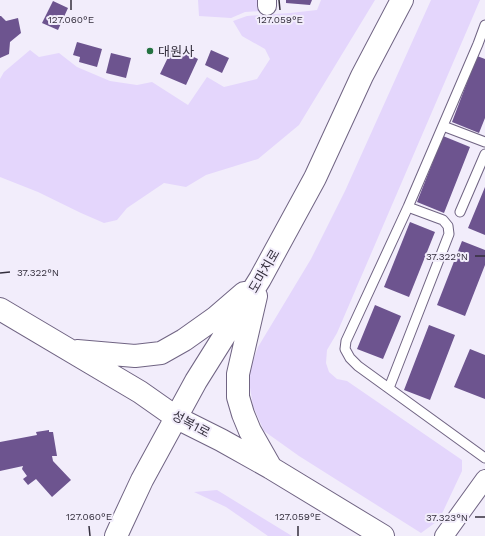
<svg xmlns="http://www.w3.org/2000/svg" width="485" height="536" font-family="'Work Sans','Noto Sans KR',sans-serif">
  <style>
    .green { fill: #e4d6fc }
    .building { fill: #6d548f }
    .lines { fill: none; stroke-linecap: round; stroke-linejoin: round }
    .lane-casing { stroke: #706483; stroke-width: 11 }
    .street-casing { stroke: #706483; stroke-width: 20 }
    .secondary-casing { stroke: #706483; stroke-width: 24 }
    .lane { stroke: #fff; stroke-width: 9 }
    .street { stroke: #fff; stroke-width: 18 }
    .secondary { stroke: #fff; stroke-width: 22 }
    .ticks { fill: none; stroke: #342f3d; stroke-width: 1.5 }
    .poi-dot { fill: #247241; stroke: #f2edfb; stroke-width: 1.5 }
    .labels { text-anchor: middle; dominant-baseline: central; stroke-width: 4; stroke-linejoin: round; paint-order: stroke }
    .poi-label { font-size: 13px; fill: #342f3d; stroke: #f2edfb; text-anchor: start }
    .street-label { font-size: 13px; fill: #342f3d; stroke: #f2edfb }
    .ticks-label { font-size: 10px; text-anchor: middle; fill: #342f3d; stroke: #f2edfb; stroke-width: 4; stroke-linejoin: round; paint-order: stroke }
  </style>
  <rect width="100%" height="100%" fill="#f2edfb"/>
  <path class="green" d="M198 0H261L262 11 245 12 231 18 199 16Z
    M321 0H375L299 125 258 159 206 175 186 187 164 183 127 208 117 220 104 223 81 213 38 192 0 177V79L4 72 30 50 39 57 59 53 77 67 110 81 137 85 152 82 188 105 207 77 224 87 257 79 270 59 265 49 242 36 233 21 247 16 290 13 317 10Z
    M431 0H480L337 333 327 350 326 363 329 372 337 379 347 381 462 460V471L439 520 421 533 299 456 264 431 253 406 248 375 258 347 311 259 345 191Z
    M217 490 292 536H268L226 507 194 492Z"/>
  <path class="building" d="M286 0H312L310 5 286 3Z
    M53 1 68 8 58 30 42 23Z
    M0 16H1L6 21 18 18 21 33 10 42 9 54 0 58Z
    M77 42 102 49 97 67 79 62 80 57 73 55Z
    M173 47 198 59 186 85 160 74Z
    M211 50 229 58 222 73 205 65Z
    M111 53 131 58 126 78 106 73Z
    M477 56 485 59V118L479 133 452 122Z
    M443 136 470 147 444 213 417 202Z
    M485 187V235L468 228Z
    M410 222 435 232 409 297 384 287Z
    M462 241 485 250V265L465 316 437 305Z
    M375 305 401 316 383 359 357 349Z
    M429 325 455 335 430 400 404 390Z
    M470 349 485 355V399L454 387Z
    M49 430V432H53L57 456H52L53 461 71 480 52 497 36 479 28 485 23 479 27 476 22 469 23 466 0 471V442L37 435 36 432Z"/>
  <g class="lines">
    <g class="lane-casing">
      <path id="lane" d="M485 25 478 44 408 207 346 341 345 349 350 358 358 366 485 458
        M443 126 485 142
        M460 212 485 154
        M389 388 449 234 448 226 443 220 408 207"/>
    </g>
    <g class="street-casing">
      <path id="street" d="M267 0V6
        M444 536 485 479"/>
    </g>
    <g class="secondary-casing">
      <path id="secondary" d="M256 296 238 374V397L243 414 250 431 271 468
        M0 309 140 392 177 418 221 440 271 468 383 536
        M77 351 135 356 161 353 184 340 215 318 244 293
        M116 536 121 525 142 480 196 381 260 279 315 178 362 76 402 0"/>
    </g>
    <use href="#lane" class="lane"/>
    <use href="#street" class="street"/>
    <use href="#secondary" class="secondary"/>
  </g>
  <path class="ticks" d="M71 0V10M279 0 280 10M475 256H485M0 273 10 272M475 517H485M89 526 90 536M298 526V536"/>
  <circle class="poi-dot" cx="150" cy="51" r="4"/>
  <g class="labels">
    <g class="poi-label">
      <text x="158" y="51">대원사</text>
    </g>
    <g class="street-label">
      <text transform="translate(264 271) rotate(-60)">도마치로</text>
      <text transform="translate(191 424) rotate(28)">성복1로</text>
    </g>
  </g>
  <g class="ticks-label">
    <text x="71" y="23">127.060°E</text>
    <text x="280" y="23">127.059°E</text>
    <text x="447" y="260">37.322°N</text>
    <text x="38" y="276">37.322°N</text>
    <text x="89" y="520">127.060°E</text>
    <text x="298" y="520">127.059°E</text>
    <text x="447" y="521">37.323°N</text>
  </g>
</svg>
